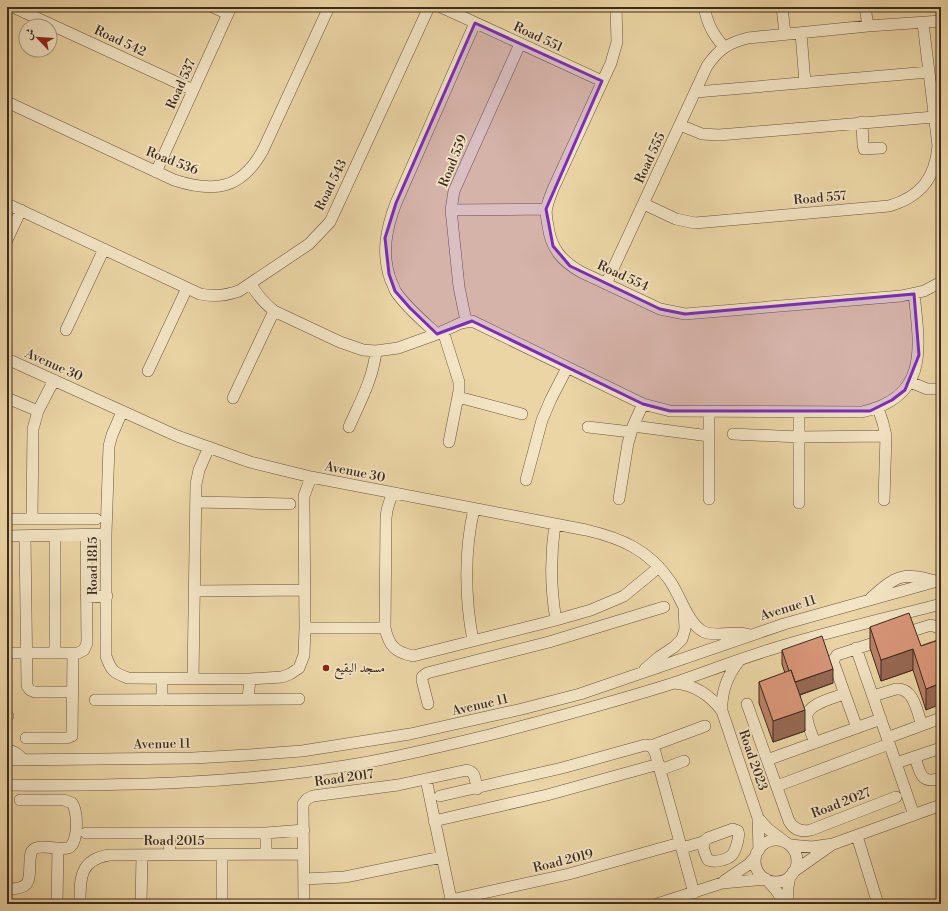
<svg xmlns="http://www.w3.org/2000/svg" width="948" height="911" font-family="'Libre Bodoni',Amiri,serif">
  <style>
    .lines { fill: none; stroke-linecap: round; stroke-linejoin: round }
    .minor-casing { stroke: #695541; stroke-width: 12 }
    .minor { stroke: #f2e4c4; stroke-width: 11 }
    .wall { fill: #ba8167; stroke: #3e2a20 }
    .shaded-wall { fill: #976954; stroke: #3e2a20 }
    .building { fill: #d89678; stroke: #3e2a20 }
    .marked { fill: #7b2cbf; fill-opacity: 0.2; stroke: #7b2cbf; stroke-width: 3; stroke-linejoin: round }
    .poi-dot { fill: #8f2418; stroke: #f2e4c4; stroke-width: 1.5 }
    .labels { text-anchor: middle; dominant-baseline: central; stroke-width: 3.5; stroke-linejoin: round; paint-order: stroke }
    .street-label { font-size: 13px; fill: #3e2a20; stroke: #f2e4c4 }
    .poi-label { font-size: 13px; fill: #3e2a20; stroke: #f2e4c4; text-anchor: start }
  </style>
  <rect width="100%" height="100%" fill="#ebd5a4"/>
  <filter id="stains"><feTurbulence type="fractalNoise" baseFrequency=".005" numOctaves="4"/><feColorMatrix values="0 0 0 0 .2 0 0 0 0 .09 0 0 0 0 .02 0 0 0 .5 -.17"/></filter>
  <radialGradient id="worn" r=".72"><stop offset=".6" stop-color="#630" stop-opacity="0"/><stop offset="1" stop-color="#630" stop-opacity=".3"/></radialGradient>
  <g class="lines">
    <g class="minor-casing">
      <path id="minor" d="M13 7 193 90
        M213 7 228 14
        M441 7 602 81
        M616 7 617 42 611 63 553 189C551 195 548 201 547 207 545 213 547 220 548 226 551 249 562 261 581 272L660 309 685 314 901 296 924 291 941 282
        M704 7C708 25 712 33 724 47
        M782 7 785 34
        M865 7 868 26
        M801 33 805 83
        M696 92 929 72
        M7 102 174 180C214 193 241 190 263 150L329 7
        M862 122 863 145 864 149 881 148
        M680 125 702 134 719 135 934 117
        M156 172 231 7
        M7 204 200 294C214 297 225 296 239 291L309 244 330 222 429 7
        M644 204 676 219 695 223 889 206C920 197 935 179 938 146L923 23
        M451 210 546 209
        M7 240 21 210
        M251 284C257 295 264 303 274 311L340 342 363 350 376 351 398 348 437 334 461 323 472 321 643 404 670 411 862 412C929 397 920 348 914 294
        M606 284 707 66C719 49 728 43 748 38L868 26 941 21
        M466 321 459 287 452 219 451 210 454 191 520 44
        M66 330 104 249
        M443 331 459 382V391L449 442
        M437 334C423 321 407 308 396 292 394 289 393 284 391 281 381 254 386 229 396 203L475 23
        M7 359 177 436 250 462 311 477 586 530C621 538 649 550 670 581 680 595 688 624 704 632 717 637 734 631 747 634
        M148 371 187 288
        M910 382 927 389H941
        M458 397 522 414
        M7 398 38 411
        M233 398 274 311
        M878 408 883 423 886 436 884 500
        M122 412 112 435 109 446 106 534V656C111 671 114 673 128 678L250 679 282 677 290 674 299 668 304 655 305 628 304 505V496L311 477
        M709 412V499
        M633 426 709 436
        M349 427C360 402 373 379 376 351
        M588 427 631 432
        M733 434 799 437 886 436
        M526 480 542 420 551 399 567 368
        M392 494 387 510 386 518 385 628C389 646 395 652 413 656L556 620 591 610 624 596 659 567
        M619 499 628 443 633 426 643 404
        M196 502 290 504
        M799 503V412
        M7 519H96
        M32 519 33 429 38 411 54 380
        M555 524C550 558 550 586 556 620
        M7 536 106 534
        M25 536 27 686 30 690 35 692H72
        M55 536V653
        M195 591 305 590
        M86 597 107 596
        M871 598C896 575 903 572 936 581
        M305 628H385
        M902 634 931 625 941 629
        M473 641C465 599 464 551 474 509
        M856 648 914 815
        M7 653H78L84 650 87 643 86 535
        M739 661C727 676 721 691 722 711L758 818 759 850
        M645 669 659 657 674 647 682 639 685 629 684 608
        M193 678 196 484 199 470 209 447
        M162 679V700
        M675 683C695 685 710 695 722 711
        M873 696 896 689C914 687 917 712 922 725
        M248 699 250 679
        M95 700 299 699
        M428 704 422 680V677L427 673 549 642 664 607
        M747 704 789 821C794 830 802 832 811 830L896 797
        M7 716H8
        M857 728 833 661 837 655 883 640
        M26 738H67L72 736 73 653
        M887 738 941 718
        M815 743C812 735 808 726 807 718 805 704 834 698 844 694
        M651 746 705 726
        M7 749 16 753 24 760
        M915 757C920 773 921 785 941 778
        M7 760 193 758 248 755 302 751 410 734 522 709 580 694 784 624 941 580
        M767 760 881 719
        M896 763 941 748
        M660 770 684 761
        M426 779 452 904
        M7 785C124 786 241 784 357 764 403 756 448 745 493 734 554 718 614 702 674 683 706 672 737 660 769 650 826 632 884 619 941 604
        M777 786 889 744
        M440 796 562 768 645 745 651 746 655 752 694 893
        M758 818 768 829 784 841
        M434 821 547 795 659 764
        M733 829 738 831C740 836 736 850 732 855 727 860 714 863 708 860 704 852 700 843 708 838Z
        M86 833H266L304 830
        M169 833 170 855
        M266 833V854
        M857 836 878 904
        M755 861a21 21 0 1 1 42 0a21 21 0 1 1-42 0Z
        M790 845 812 847 833 844 941 805
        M682 848 703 842
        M222 854V904
        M793 872 830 846
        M304 879 345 877 442 857
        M724 881 749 864 756 856
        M7 889C32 889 29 881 30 860 31 856 30 853 32 851 38 842 59 851 68 848 79 844 78 811 72 803L64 800H20
        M451 900 569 874 680 843
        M57 904 58 848
        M80 904C80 879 79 860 109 855L304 854
        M141 904 142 855
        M304 904 303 804 307 799 313 796 398 785 467 770C476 772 475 780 477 789
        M657 904 722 883 766 879 776 890 785 904
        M788 904V887L790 876"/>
    </g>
    <use href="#minor" class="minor"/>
  </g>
  <path class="wall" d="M870 627 921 646 941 639 926 710 913 670 881 681 870 648Z
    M782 650 833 683 800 695 805 731 773 742 759 703V682L785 673 782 664Z"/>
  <path class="shaded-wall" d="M913 649V670L881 681V660Z
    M833 669V683L793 697V683Z
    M941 683V704L926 710V689Z
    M805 710V731L773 742V721Z"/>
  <path class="building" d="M909 613 921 646 941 639V683L926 689 913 649 881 660 870 627Z
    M822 636 833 669 795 682 791 670 789 671 782 650Z
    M791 670 805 710 773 721 759 682Z"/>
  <path class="marked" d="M475 23 602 81 546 209 553 246 570 266 660 309 685 314 914 294 919 355 905 390 892 400 870 411H670L643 404 472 321 437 334 410 308 395 291 389 274 385 238 396 203Z"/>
  <circle class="poi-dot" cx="326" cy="668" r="4"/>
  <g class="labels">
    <g class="street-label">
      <text transform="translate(538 37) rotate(25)">Road 551</text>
      <text transform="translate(120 41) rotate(25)">Road 542</text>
      <text transform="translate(181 84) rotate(-66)">Road 537</text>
      <text transform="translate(650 158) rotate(-65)">Road 555</text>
      <text transform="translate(172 161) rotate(21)">Road 536</text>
      <text transform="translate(453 161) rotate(-68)">Road 559</text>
      <text transform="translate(331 185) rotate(-64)">Road 543</text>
      <text transform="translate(820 198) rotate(-5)">Road 557</text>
      <text transform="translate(623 276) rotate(25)">Road 554</text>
      <text transform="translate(54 365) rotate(24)">Avenue 30</text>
      <text transform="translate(355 472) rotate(11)">Avenue 30</text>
      <text transform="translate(93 566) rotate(-90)">Road 1815</text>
      <text transform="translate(788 608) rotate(-17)">Avenue 11</text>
      <text transform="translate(480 705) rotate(-13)">Avenue 11</text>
      <text transform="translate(162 744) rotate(-1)">Avenue 11</text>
      <text transform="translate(753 760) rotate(71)">Road 2023</text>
      <text transform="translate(344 778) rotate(-8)">Road 2017</text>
      <text transform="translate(841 803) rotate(-21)">Road 2027</text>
      <text x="174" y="841">Road 2015</text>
      <text transform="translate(563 861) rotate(-14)">Road 2019</text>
    </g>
    <g class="poi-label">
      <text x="334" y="668">مسجد البقيع</text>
    </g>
  </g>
  <rect width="948" height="911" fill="none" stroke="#ebd5a4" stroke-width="24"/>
  <rect x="8" y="8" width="932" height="895" fill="none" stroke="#3e2a20" stroke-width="2"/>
  <rect x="12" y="12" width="924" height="887" fill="none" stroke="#3e2a20"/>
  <g transform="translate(38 38) rotate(295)"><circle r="19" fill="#f2e4c4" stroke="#aa9a82"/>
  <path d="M0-3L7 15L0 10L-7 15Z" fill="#8f2418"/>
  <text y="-6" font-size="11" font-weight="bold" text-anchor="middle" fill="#3e2a20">ش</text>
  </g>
  <rect width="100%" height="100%" filter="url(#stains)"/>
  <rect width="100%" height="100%" fill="url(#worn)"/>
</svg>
